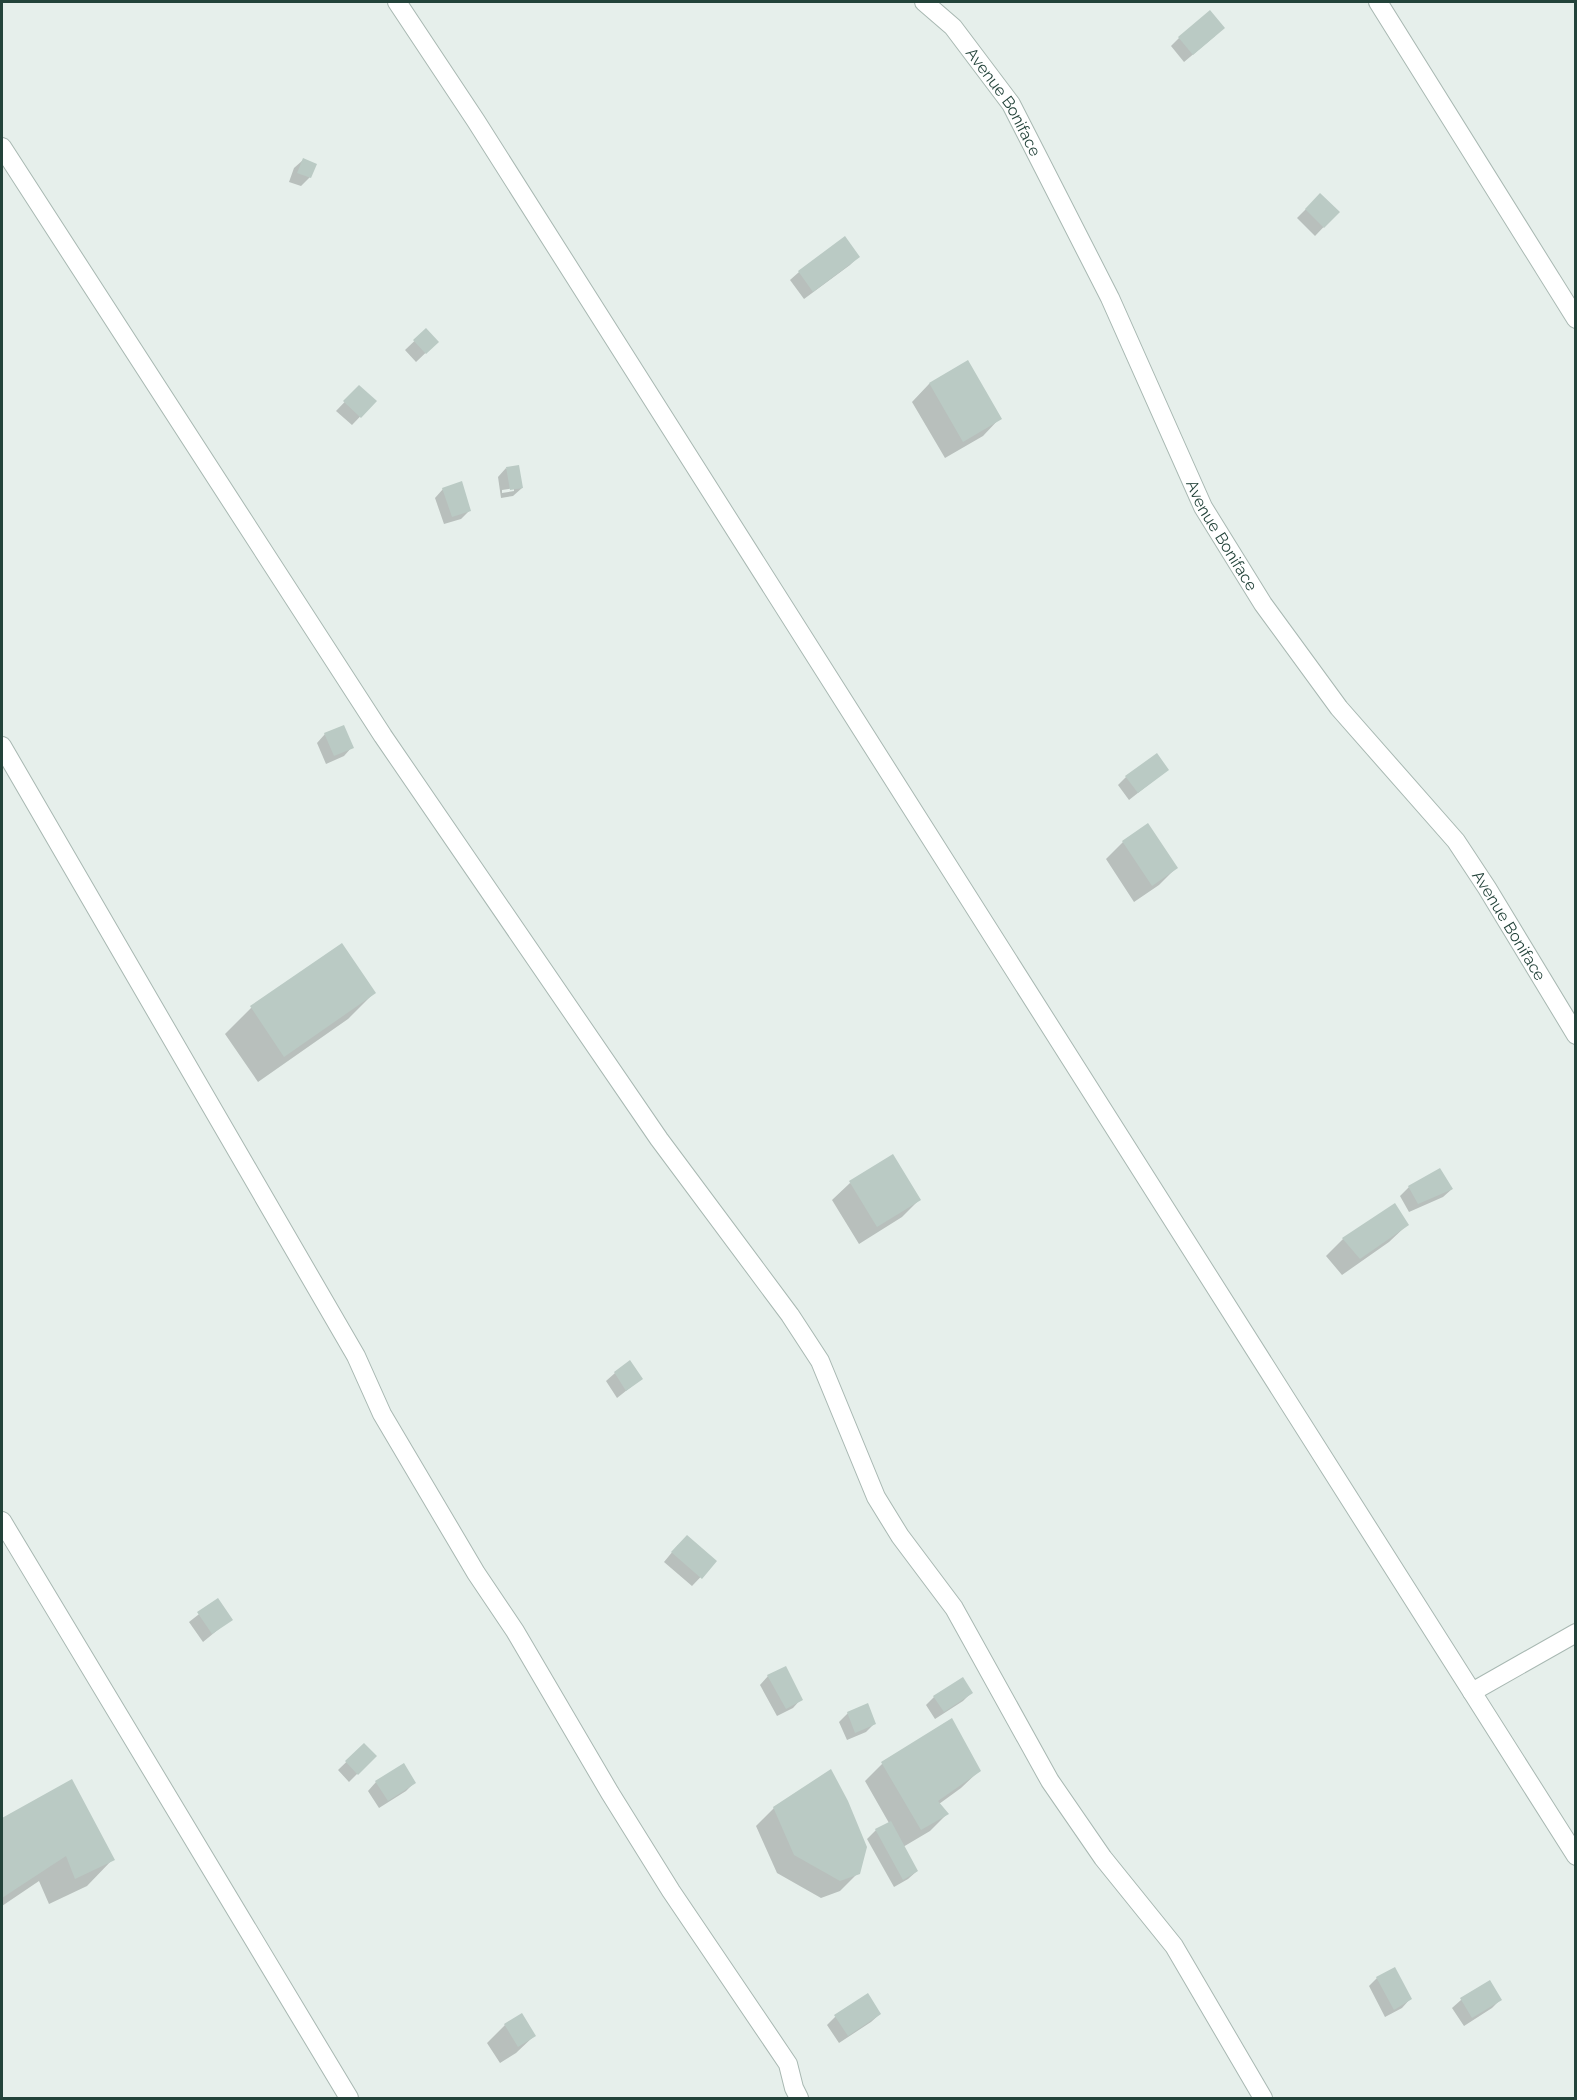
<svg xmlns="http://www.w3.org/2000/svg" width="1577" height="2100" font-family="Raleway,sans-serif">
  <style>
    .shadow { fill: #0003; fill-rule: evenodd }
    .building { fill: #bacac4 }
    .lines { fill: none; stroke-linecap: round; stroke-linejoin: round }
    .street-casing { stroke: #a8b8b2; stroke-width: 20 }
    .street { stroke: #fff; stroke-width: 18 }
    .labels { text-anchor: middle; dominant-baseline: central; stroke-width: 4.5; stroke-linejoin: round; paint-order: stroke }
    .street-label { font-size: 16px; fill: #23433a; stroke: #f7fbf9 }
  </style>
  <rect width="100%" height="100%" fill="#e6efeb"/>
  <path class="shadow" d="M1215 36 1184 62 1171 46 1179 38Z
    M303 160 310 177 301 186 289 182 294 168Z
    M1320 195 1338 212 1315 236 1297 218Z
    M858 257 850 265 804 299 790 280 799 272Z
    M426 330 437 342 416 362 405 350Z
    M967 362 1000 418 983 436 945 458 912 402 929 384Z
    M359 387 375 401 352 425 336 411Z
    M506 468 522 488 513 496 501 498 498 477ZM514 488V491L502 493V490Z
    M443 489 470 510 461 519 444 524 435 498Z
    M325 734 352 747 344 756 326 764 317 743Z
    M1167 770 1129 800 1118 785 1126 777Z
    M1123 842 1176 868 1159 885 1134 902 1106 859Z
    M374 993 348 1019 258 1082 225 1034 251 1008Z
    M1440 1170 1452 1189 1443 1197 1409 1212 1400 1196 1409 1187Z
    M850 1183 919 1200 902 1217 859 1244 832 1200Z
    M1407 1225 1389 1242 1342 1275 1326 1256 1343 1239Z
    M615 1373 641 1379 617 1398 606 1381Z
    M678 1545 715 1562 692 1586 664 1562Z
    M217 1600 231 1619 203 1642 189 1622Z
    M768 1676 801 1699 793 1708 777 1716 760 1685Z
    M971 1693 963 1701 935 1719 926 1705 934 1697Z
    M848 1713 874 1724 866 1732 847 1740 839 1722Z
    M364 1745 375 1756 349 1782 338 1770Z
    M882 1764 979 1771 961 1788 939 1804 947 1814 930 1831 903 1847 917 1871 908 1879 894 1887 867 1839 876 1830 889 1823 865 1781Z
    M72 1781 113 1859 87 1886 49 1904 39 1881 2 1906V1819Z
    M376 1782 414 1783 406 1791 379 1808 368 1791Z
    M774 1808 858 1873 840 1891 821 1898 777 1873 756 1826Z
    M1377 1978 1410 1999 1402 2008 1385 2017 1369 1986Z
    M1489 1982 1500 2000 1492 2008 1464 2026 1452 2008 1461 2000Z
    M880 2014 871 2022 839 2043 827 2025 835 2017Z
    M505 2025 534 2036 516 2053 500 2063 487 2043Z"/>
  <path class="building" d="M1210 10 1225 28 1193 55 1178 37Z
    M303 158 317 164 311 178 297 173Z
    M1320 193 1340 212 1324 228 1305 209Z
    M845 236 860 257 813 292 798 271Z
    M426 328 439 342 426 354 413 340Z
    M968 360 1002 419 963 442 929 383Z
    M359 385 377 401 361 418 343 401Z
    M519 465 523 488 510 490 506 467Z
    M462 481 471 511 452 517 442 488Z
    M344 725 354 748 334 756 324 733Z
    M1157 753 1169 770 1138 793 1125 776Z
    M1148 823 1178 868 1152 886 1122 841Z
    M342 943 376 993 284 1057 250 1006Z
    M893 1154 921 1200 877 1227 849 1181Z
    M1440 1168 1453 1189 1418 1204 1408 1186Z
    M1395 1203 1409 1225 1360 1259 1342 1238Z
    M630 1360 643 1379 626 1391 614 1372Z
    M687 1535 717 1561 702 1579 671 1552Z
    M218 1598 233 1620 212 1634 197 1612Z
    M786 1666 803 1700 786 1709 767 1675Z
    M963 1677 973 1693 944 1712 933 1696Z
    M868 1703 876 1724 855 1733 847 1712Z
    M952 1718 981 1771 938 1801 949 1814 921 1830 881 1762Z
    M364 1743 377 1756 358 1775 345 1761Z
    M404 1763 416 1783 388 1801 375 1781Z
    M831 1769 848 1801 867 1847 860 1874 840 1881 794 1855 773 1807Z
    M72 1779 115 1860 75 1879 66 1856 2 1898V1818Z
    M891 1821 918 1871 903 1880 875 1829Z
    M1395 1967 1412 1999 1394 2010 1376 1977Z
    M1490 1980 1502 2000 1472 2018 1460 1998Z
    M868 1993 881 2014 848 2036 834 2015Z
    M522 2013 536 2036 518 2047 504 2024Z"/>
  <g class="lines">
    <g class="street-casing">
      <g id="street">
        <path d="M397 2 476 121 1576 1856"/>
        <path id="s1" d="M924 2 953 27 1011 104 1110 298 1203 507 1263 604 1339 708 1456 841 1487 888 1576 1035"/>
        <path d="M1378 2 1576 319"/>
        <path d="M2 147 383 736 659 1139 790 1315 820 1361 876 1497 900 1536 954 1608 1050 1781 1103 1858 1174 1946 1263 2098"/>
        <path d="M2 746 356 1356 382 1414 476 1573 515 1631 610 1793 671 1891 788 2064 794 2088 799 2098"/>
        <path d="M2 1521 349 2098"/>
        <path d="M1472 1692 1576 1633"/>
      </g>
    </g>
    <use href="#street" class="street"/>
  </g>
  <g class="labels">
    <g class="street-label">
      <text stroke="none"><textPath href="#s1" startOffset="129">Avenue Boniface</textPath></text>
      <text stroke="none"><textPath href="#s1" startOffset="615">Avenue Boniface</textPath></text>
      <text stroke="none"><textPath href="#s1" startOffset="1101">Avenue Boniface</textPath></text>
    </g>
  </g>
  <rect width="1577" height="2100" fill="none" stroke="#23433a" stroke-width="6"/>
</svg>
